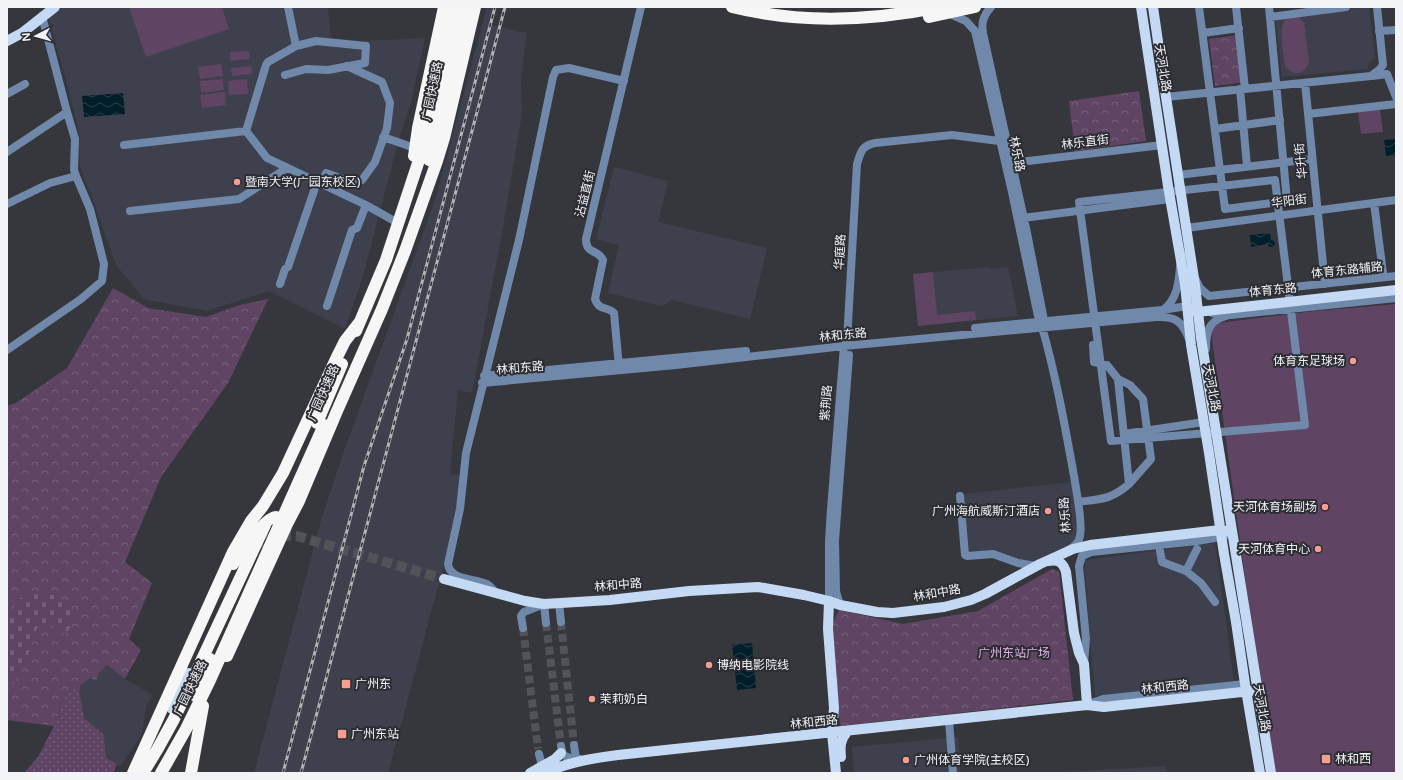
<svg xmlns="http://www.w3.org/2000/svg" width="1403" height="780" font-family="'Varela Round','Noto Sans SC',sans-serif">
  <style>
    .built { fill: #3e414d }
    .grass { fill: url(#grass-dots) }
    .forest { fill: url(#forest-crowns) }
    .cemetery { fill: url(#cemetery-stones) }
    .garden { fill: #5f4563 }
    .water { fill: url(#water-waves) }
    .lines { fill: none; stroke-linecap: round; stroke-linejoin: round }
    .minor-tunnel { stroke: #525359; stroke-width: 8; stroke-dasharray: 8 4; stroke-linecap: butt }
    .major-tunnel { stroke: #525359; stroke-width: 10; stroke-dasharray: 10 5; stroke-linecap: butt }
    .minor { stroke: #7089aa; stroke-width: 8 }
    .major { stroke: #c4d9f4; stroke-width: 10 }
    .highway { stroke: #f6f6f6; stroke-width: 12 }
    .rail-casing { stroke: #b2b3b7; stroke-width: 3 }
    .rail { stroke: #2c2d33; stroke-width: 1.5; stroke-dasharray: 4.5; stroke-linecap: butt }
    .highway-bridge { stroke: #f6f6f6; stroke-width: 12 }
    .poi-dot { fill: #f59d8f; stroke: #2c2d33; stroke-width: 1.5 }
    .labels { text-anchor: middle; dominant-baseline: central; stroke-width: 4; stroke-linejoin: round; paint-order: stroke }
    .street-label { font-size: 12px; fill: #f2f3f7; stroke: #2c2d33 }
    .poi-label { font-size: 12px; fill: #f2f3f7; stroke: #2c2d33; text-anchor: start }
    .park-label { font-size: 12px; fill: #e2afea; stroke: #2c2d33 }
  </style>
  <defs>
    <pattern id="grass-dots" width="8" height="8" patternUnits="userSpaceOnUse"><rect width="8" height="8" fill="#5f4563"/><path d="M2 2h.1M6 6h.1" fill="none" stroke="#76607a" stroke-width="1.8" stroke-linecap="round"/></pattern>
    <pattern id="forest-crowns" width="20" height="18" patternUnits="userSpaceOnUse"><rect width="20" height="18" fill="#5f4563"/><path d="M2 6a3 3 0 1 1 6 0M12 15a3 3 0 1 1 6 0" fill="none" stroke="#76607a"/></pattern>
    <pattern id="cemetery-stones" width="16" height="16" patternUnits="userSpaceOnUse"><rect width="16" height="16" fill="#5f4563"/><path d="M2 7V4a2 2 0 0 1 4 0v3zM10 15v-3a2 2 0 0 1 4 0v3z" fill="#76607a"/></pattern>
    <pattern id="water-waves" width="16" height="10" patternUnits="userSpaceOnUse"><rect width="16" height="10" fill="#031e2b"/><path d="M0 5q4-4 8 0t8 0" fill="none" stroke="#283f4a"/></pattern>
  </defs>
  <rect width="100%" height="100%" fill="#36373d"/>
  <path class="built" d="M64 7H328L331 38 363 41 425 38 411 102 398 142 363 276 345 329 269 291 207 311 144 299 116 265 92 197 80 167 79 132 63 69 48 17Z
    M487 7H493L488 24 520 32H527L521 81 522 114 503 227 472 393 458 390 450 474 462 475 456 519 388 773H254L322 517 344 451 436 197Z
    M1369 7 1375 58 1373 59 1368 64V69L1282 77 1275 17Z
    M614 167 668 181 658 222 767 248 750 319 672 300 662 306 608 293 619 245 596 239Z
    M989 267 990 269 1008 267 1018 316 918 326 913 274Z
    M1072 482 1077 535 1074 543 1034 564 1009 559 967 555 962 494Z
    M1215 543 1234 681 1095 696 1084 560Z
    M107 665 125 679 153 695 146 707 142 734 121 766 106 759 104 735 84 718 81 709 79 692 81 685 90 678 96 681 99 673Z
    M958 737 960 773H854L852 747Z
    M1166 766 1167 773H1049Z"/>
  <path class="grass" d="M81 685 79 692 84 718 104 735 106 758 117 764 113 773H24L38 757 54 726 66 694Z"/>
  <path class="forest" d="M1239 35 1245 82 1215 86 1209 39Z
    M1139 91 1146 141 1075 151 1069 101Z
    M113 288 148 308 206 317 240 305 268 299 228 383 161 477 125 562 152 583 129 639 141 650 125 679 107 665 99 673 96 681 90 678 81 685 66 694 54 726 7 720V406L16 403 67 368Z
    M1052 569 1059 572 1073 700 840 726 831 626 839 610 903 624 978 611Z"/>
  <path class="cemetery" d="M28 593C42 593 60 593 69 606 71 610 72 617 74 621L66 634C57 629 47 622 37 628L30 650 14 684 7 679V625L16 601Z"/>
  <path class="garden" d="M129 7H222L229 29 146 57Z
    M1298 16 1304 23 1309 63C1302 76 1294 76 1285 66 1284 55 1276 21 1289 17 1291 16 1296 17 1298 16Z
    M249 51 250 59 230 61V52Z
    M221 64 223 76 200 79 198 67Z
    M251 66 252 74 232 76 231 68Z
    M223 79 224 90 201 93 200 81Z
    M247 79 248 94 229 95 228 81Z
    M225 92 226 105 202 108 200 95Z
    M1380 109 1383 132 1361 134 1358 111Z
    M933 272 937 315 975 311 976 320 918 326 913 274Z
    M1396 304V773H1272L1210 324 1315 311Z"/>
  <path class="water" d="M123 93 125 114 84 117 82 96Z
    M1396 139V155L1386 156 1384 140Z
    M1270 233 1271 240 1274 241 1275 244 1273 247H1269L1268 244 1251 247 1250 235Z
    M752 643 756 688 737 690 732 645Z"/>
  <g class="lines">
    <path class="minor-tunnel" d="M561 622 574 745
      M546 623 561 746
      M523 628 538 749"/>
    <path class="major-tunnel" d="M254 548C265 536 282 535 297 536L444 579"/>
    <path class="minor" d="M991 7C984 15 981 22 983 33L1026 228 1044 320
      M1199 7 1225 209 1287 201 1269 7
      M1236 7 1245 89
      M946 14H950L966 21 975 31 1012 192 1039 321 1042 327C1056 376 1065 426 1074 476 1076 489 1083 524 1080 536 1079 543 1074 547 1068 550
      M42 16 67 112
      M1270 17 1346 7
      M1379 31 1396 30
      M1203 33 1239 28
      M285 75 306 69 328 70 365 63 366 46 316 41 296 46
      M1372 76 1387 74 1396 97
      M1305 83 1325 284
      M1240 89 1247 166
      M7 94 25 84
      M1166 97 1371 76 1379 70 1383 65 1377 7
      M1308 114 1396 104
      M1215 129 1280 120
      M246 131 267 158 366 205 398 223
      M383 137 415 148
      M124 145 246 131 266 65 268 62 296 46 288 7
      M7 152 67 112 75 139 74 170 76 176 50 183 7 204
      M1011 163 1162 145
      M1178 175 1312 159
      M1275 180 1305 425 1111 441 1079 202Z
      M321 183 326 173 348 181 362 180 375 162 387 128 390 103 382 82 347 66
      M1374 203 1383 273
      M130 211 239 199 287 168
      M1023 218 1170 199
      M1186 228 1396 200
      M1195 278 1200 288 1209 296 1396 276
      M280 284 285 269 288 267 317 182
      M327 306 352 230 357 228 366 205
      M1163 310C1180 298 1179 275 1181 256L1190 254
      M1212 313 1230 315 1396 298
      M975 328 1162 310 1187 306
      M1206 349C1206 332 1208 321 1226 316
      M7 350 81 299 102 281 104 264 90 209 76 176
      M619 367 614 313C607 306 599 311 595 299L603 260C598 249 586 255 586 239L641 7
      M484 376 746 351
      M1118 379 1130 385 1143 399 1151 459 1129 484
      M482 383 676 365 844 346 1156 317C1175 316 1182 321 1189 339
      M1124 434 1204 422
      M960 496 965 555 967 556 993 554 1018 563 1036 566
      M1078 502C1100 499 1111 500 1129 484L1118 379 1107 365 1094 362 1093 345
      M1197 549 1186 571 1201 583 1215 602
      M1160 551 1162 562 1186 571
      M496 593C493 590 491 586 487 584 475 578 450 581 448 564L460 509 466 453 519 240 553 77 556 70 569 68 624 81
      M829 601V541L831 509 844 346 847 341 857 164C861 152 861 146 875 143L952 135 1007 142
      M559 603 561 622
      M840 605 836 591 835 541 849 355
      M523 628 521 616 524 612 544 604 546 623
      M1084 664 1086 639 1079 566 1082 556 1091 552 1197 541 1221 537 1226 535
      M1089 704 1103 699 1245 684
      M949 720 953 773
      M574 745 576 759
      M561 746 563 755 572 759H580
      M539 754 541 762 549 766"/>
    <path class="major" d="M1141 7 1168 186 1185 284 1191 345 1209 453 1224 554 1236 622 1245 684 1260 773
      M1153 7 1166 97 1195 285 1201 338 1271 773
      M7 41 22 33 55 7
      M1192 309 1197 312 1396 290
      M1048 561C1058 559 1063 562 1066 572L1074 633 1079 653 1084 664 1087 705
      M444 579 525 601 544 604 610 600 689 591 758 587 804 595 829 601 840 605 877 612 893 613 944 607 971 600 985 594 1040 564 1073 549 1090 545 1220 530 1232 532
      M829 601 828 629 834 708 832 733 836 773
      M172 709 189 673
      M841 757C840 747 840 740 847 732
      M530 773 555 759 561 753
      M545 773C568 762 594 758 618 755L1087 705 1104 707 1251 691"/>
    <path class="highway" d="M732 7C800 24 871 21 940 7
      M929 17 975 7
      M414 156 418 128 444 7
      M429 160 444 102 464 7
      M356 331 386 260 421 154 439 77 453 7
      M317 423 342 364
      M233 564C240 554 265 517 276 517 280 518 284 521 287 524
      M227 656 287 524 299 501 337 411 382 309 405 251 437 161 444 138 475 7
      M133 773 233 552 251 521 263 506 283 473 336 359 345 341 359 323
      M143 773 157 750 174 719 265 525
      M191 773 203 706"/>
    <g class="rail-casing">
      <path id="rail" d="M283 773 364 466 407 339 495 7
        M301 773 505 7"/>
    </g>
    <use href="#rail" class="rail"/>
    <path class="highway-bridge" d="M194 695 210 659
      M161 773 186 729 210 680 324 425"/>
  </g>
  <g class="poi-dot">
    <circle cx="237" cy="182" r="4"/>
    <circle cx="1353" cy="361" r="4"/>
    <circle cx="1325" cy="507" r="4"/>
    <circle cx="1048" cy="511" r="4"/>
    <circle cx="1318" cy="549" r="4"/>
    <circle cx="709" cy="665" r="4"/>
    <rect x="341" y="679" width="10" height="10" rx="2"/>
    <circle cx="592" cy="699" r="4"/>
    <rect x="337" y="729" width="10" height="10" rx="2"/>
    <rect x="1321" y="754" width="10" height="10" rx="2"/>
    <circle cx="906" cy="760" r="4"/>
  </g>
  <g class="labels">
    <g class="street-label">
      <text transform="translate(1163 68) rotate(81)">天河北路</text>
      <text transform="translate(432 91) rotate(-78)">广园快速路</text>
      <text transform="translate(1085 142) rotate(-7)">林乐直街</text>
      <text transform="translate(1017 154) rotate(78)">林乐路</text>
      <text transform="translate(1301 161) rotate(-96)">华升街</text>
      <text transform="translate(585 194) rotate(-76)">沾益直街</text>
      <text transform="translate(1289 201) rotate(-7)">华阳街</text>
      <text transform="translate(840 252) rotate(-87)">华庭路</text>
      <text transform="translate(1347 270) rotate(-6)">体育东路辅路</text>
      <text transform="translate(1273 290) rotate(-6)">体育东路</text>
      <text transform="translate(843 335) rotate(-6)">林和东路</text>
      <text transform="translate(520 368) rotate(-5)">林和东路</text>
      <text transform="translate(1212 388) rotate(80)">天河北路</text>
      <text transform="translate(323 393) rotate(-66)">广园快速路</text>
      <text transform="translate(826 403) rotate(-85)">紫荆路</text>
      <text transform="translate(1065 515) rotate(-94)">林乐路</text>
      <text transform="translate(618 585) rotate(-5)">林和中路</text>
      <text transform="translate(937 593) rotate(-10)">林和中路</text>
      <text transform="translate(1165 687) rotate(-6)">林和西路</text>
      <text transform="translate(190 688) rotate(-64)">广园快速路</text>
      <text transform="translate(1262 708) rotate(80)">天河北路</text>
      <text transform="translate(814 722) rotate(-6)">林和西路</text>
    </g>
    <g class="poi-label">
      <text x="245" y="182">暨南大学(广园东校区)</text>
      <text x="1345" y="361" text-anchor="end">体育东足球场</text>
      <text x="1317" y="507" text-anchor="end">天河体育场副场</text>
      <text x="1040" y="511" text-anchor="end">广州海航威斯汀酒店</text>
      <text x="1310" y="549" text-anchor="end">天河体育中心</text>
      <text x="717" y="665">博纳电影院线</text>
      <text x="355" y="684">广州东</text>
      <text x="600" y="699">茉莉奶白</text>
      <text x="351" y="734">广州东站</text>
      <text x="1335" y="759">林和西</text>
      <text x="914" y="760">广州体育学院(主校区)</text>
    </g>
    <g class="park-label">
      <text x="1014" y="653">广州东站广场</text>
    </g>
  </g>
  <rect width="1403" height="780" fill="none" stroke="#f2f3f7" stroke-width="16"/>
  <g transform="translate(36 36) rotate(264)" stroke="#2c2d33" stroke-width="3" paint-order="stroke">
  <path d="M0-3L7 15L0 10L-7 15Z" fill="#f2f3f7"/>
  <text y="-6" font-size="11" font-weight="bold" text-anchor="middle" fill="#f2f3f7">N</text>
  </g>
</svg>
